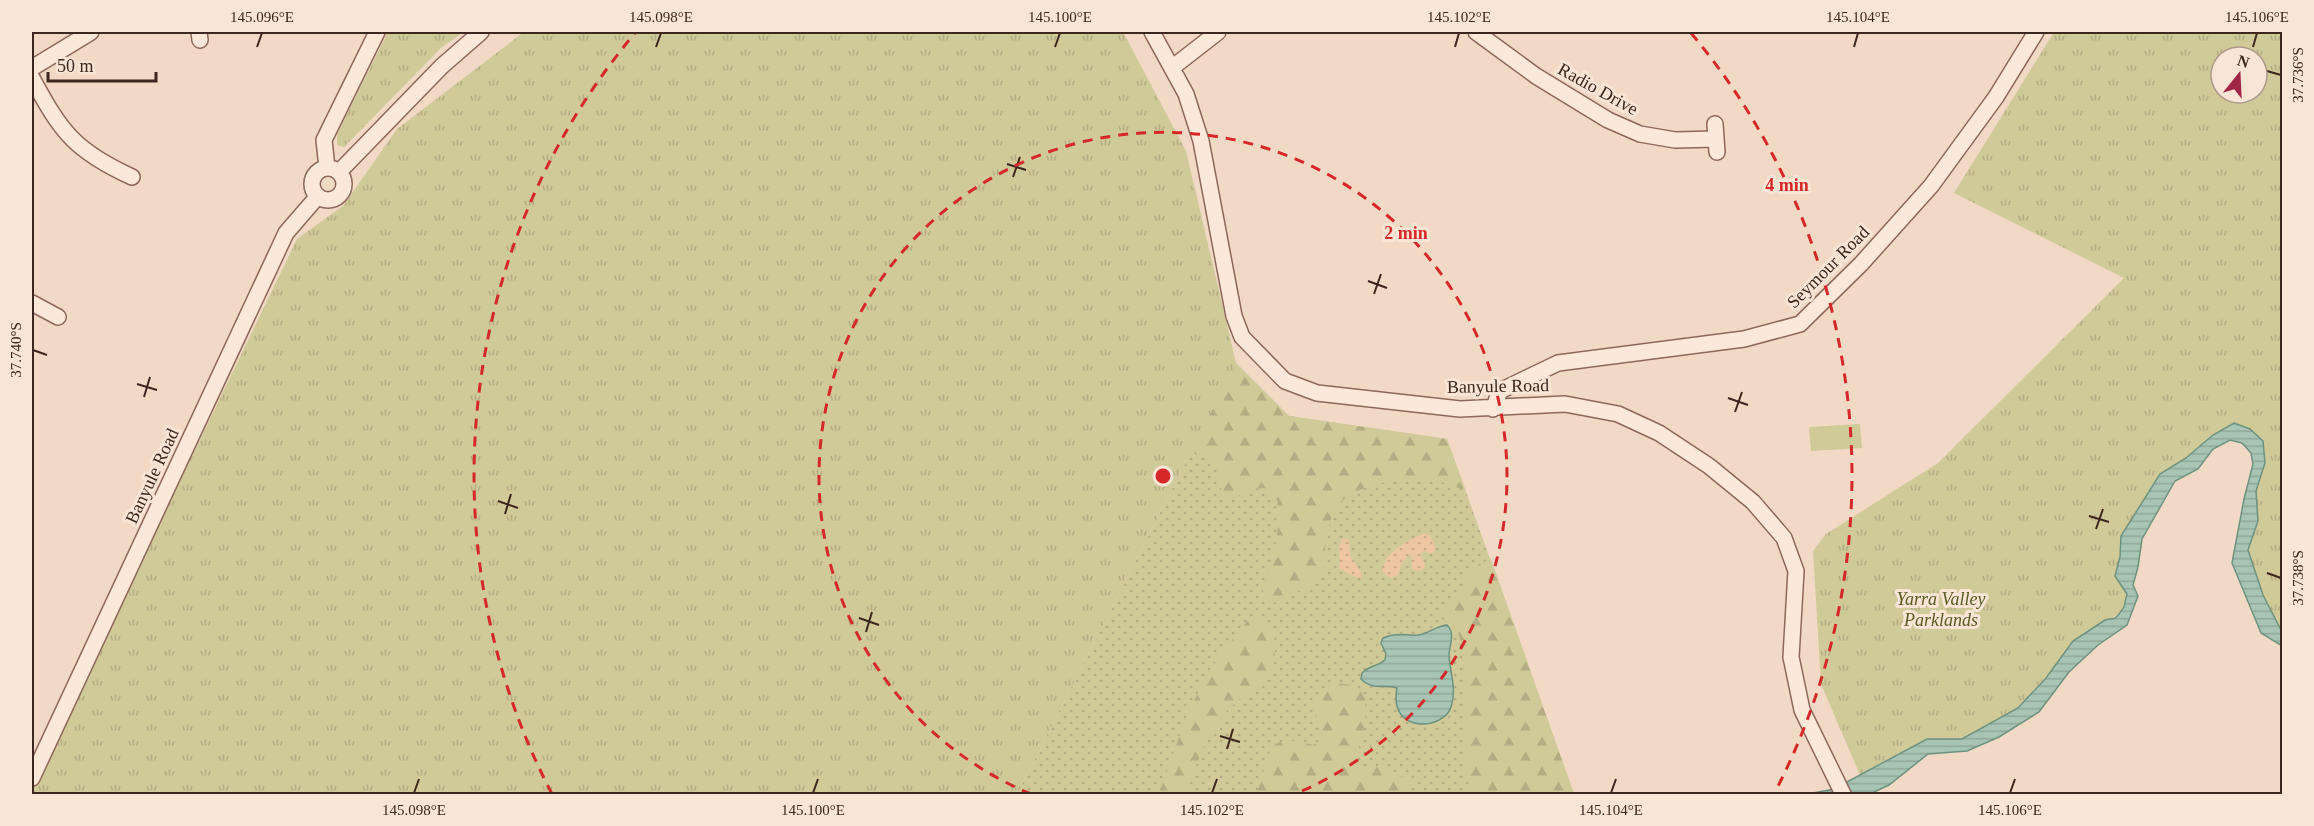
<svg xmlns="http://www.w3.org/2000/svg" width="2314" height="826" font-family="Georgia,serif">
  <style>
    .grass { fill: url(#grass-dots) }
    .forest { fill: url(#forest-firs) }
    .sand { fill: url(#sand-dots) }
    .park { fill: url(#park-tufts); fill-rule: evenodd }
    .garden { fill: #d0c998 }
    .water { fill: url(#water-rules); stroke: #6d9380; stroke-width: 1.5 }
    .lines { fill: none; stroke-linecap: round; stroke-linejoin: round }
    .minor-casing { stroke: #8d685a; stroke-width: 18 }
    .minor { stroke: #fbe8d9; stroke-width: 15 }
    .ticks { fill: none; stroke: #3d261e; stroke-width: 2 }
    .ring { fill: none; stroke: #d62828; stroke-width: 3; stroke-dasharray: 10 8 }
    .labels { text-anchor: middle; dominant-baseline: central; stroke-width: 6; stroke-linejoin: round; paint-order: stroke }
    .street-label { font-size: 18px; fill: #3d261e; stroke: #f8e5d5 }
    .park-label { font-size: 18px; font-style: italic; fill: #5a5a24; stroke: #f8e5d5 }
    .centre { fill: #d62828; stroke: #f8e5d5; stroke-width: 3 }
    .ring-label { font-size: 18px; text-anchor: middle; font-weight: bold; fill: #d62828; stroke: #f8e5d5; stroke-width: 6; stroke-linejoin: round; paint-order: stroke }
    .neatline { fill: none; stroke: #3d261e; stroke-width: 2 }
    .ticks-label { font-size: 15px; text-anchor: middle; fill: #3d261e }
  </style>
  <defs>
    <pattern id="grass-dots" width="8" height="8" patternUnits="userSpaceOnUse" patternTransform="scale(1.5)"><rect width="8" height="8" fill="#d0c998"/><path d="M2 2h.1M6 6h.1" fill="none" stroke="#b4ac83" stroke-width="1.8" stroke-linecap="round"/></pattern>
    <pattern id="forest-firs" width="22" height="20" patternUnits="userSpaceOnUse" patternTransform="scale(1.5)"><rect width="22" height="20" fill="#d0c998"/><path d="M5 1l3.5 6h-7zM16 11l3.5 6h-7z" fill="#b4ac83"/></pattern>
    <pattern id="sand-dots" width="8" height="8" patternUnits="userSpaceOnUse" patternTransform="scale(1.5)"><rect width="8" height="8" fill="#eec6a1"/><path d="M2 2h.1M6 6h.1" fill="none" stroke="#cdaa8a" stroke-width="1.8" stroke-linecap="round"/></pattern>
    <pattern id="park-tufts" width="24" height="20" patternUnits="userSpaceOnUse" patternTransform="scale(1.5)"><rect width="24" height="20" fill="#d0c998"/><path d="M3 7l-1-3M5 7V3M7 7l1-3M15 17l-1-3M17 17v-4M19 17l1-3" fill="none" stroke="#b4ac83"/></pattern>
    <pattern id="water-rules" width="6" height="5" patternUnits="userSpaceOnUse" patternTransform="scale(1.5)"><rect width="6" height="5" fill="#a7c4b4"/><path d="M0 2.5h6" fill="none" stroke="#91a89a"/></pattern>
  </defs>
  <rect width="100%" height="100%" fill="#f1d9c5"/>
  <path class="grass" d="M1236 363 1289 416 1447 439 1574 794H1017Z"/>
  <path class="forest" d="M1236 363 1289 416 1447 439 1465 489C1454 488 1446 483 1435 480 1412 474 1355 485 1339 504 1332 512 1328 528 1326 538 1323 554 1330 567 1316 581 1312 585 1284 598 1276 603L1265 598 1263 590 1275 549 1279 519 1277 500 1265 488 1251 489 1233 499 1222 498C1218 467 1225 461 1190 453Z
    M1490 559H1491L1574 794H1474L1465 773V696L1462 647 1458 632 1451 623 1441 618 1440 609 1459 593 1467 577 1476 566Z
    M1250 618H1260L1271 627 1276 644 1274 663 1264 678 1229 708 1207 739 1186 790 1188 794H1159C1172 756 1188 708 1208 674 1220 654 1235 636 1250 618Z
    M1336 683 1351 685 1364 694C1369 718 1362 738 1355 761L1360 767C1382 765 1391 768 1409 782V794H1254L1258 791C1270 754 1264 730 1313 745L1322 740C1319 710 1299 703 1336 683Z"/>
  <path class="sand" d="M1425 533 1430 535 1436 548 1432 554 1424 551 1420 554 1425 565 1423 570 1417 571 1412 568V556L1408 555 1401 565 1398 575 1392 577 1386 576 1383 571C1382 553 1410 539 1425 533Z
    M1343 538 1349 540 1350 556 1361 572V578L1353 576 1339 568C1342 558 1336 546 1343 538Z"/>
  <path class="park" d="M388 32H464L442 47 344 147 337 145V134Z
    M524 32H1123L1186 151 1236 363 1017 794H32V787L297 239 343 206 397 129Z
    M2054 32H2282V632L2263 595 2248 550 2258 521 2256 491 2265 463 2250 429 2186 458 2160 474 2121 536 2120 557 2115 576 2127 594C2124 608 2120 616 2105 620L2057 664 2018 708 1962 739H1927L1860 775 1821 684 1813 551 1826 534 1938 463 2124 278 1954 193ZM2221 57H2257V93H2221Z"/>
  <path class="garden" d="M1860 424 1862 448 1811 451 1809 427Z"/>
  <path class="water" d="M2234 423 2250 429 2263 441 2265 463 2256 491 2258 521 2248 550 2263 595 2282 632V646L2261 633 2232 563 2244 499 2253 464 2251 453 2242 443 2230 440 2213 449 2198 469 2175 481 2142 539 2138 567 2133 585 2138 596 2127 625 2098 645 2069 672 2039 712 1999 737 1967 751 1928 754 1889 785 1870 794H1808L1834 789 1927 739H1962L2018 708 2046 678 2073 641 2105 620 2115 618 2119 614 2124 607 2127 594 2115 576 2120 557 2121 536 2160 474 2186 458 2213 435Z
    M1447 625C1456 634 1449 645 1449 656 1450 672 1457 690 1451 707 1444 730 1388 735 1397 688 1383 684 1373 691 1361 679L1362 673C1369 666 1378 666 1385 660L1386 654 1381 643 1383 638C1398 632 1404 636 1418 635 1428 634 1436 626 1447 625Z"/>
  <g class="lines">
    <g class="minor-casing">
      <path id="minor" d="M199 32 200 40
        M1152 32 1186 94 1201 141 1234 316 1242 337 1285 381 1317 393 1460 409 1565 404 1618 414 1659 433 1709 466 1753 502 1784 538 1796 571 1791 657 1802 710 1843 794
        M1476 32 1536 76 1608 120 1640 134 1675 140 1716 139
        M1173 67 1218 32
        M32 68 91 32
        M32 78C61 132 75 151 132 177
        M1715 124 1717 152
        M312 184a16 16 0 1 1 32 0a16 16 0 1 1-32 0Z
        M327 168 324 140 377 32
        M339 172 442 66 481 32
        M32 303 58 317
        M1493 409 1500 391 1558 363 1744 339 1800 324 1861 264 1931 186 1996 97 2036 32
        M32 778 286 233 318 196"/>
    </g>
    <use href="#minor" class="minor"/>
  </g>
  <path class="ticks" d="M257 47 262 33M656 47 661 33M1055 47 1060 33M1455 47 1459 33M1854 47 1858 33M2253 47 2257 33M2267 71 2281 75M1007 164 1026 170M1013 177 1020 157M1368 281 1387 288M1374 294 1381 274M33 350 47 355M137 384 157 390M144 397 150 377M1728 398 1748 405M1735 412 1742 392M498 501 518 508M505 514 511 494M2089 516 2109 522M2096 529 2103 509M2267 573 2281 578M859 618 879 625M866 632 872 612M1220 736 1240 742M1227 749 1233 729M414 793 419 779M813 793 818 779M1212 793 1217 779M1611 793 1616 779M2010 793 2015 779"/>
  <g class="ring">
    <path d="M1031 794A344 344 0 1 1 1295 794"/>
    <path d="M552 794A689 689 0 0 1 635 33M1691 33A689 689 0 0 1 1774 794"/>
  </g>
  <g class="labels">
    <g class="street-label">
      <text transform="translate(1598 89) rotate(29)">Radio Drive</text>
      <text transform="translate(1828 267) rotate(-45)">Seymour Road</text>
      <text transform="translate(1498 386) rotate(-1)">Banyule Road</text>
      <text transform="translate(152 476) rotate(-65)">Banyule Road</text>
    </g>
    <g class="park-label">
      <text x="1941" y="599">Yarra Valley<tspan x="1941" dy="21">Parklands</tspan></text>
    </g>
  </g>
  <circle cx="1163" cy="476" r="9" class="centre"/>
  <g class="ring-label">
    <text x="1787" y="191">4 min</text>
    <text x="1406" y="239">2 min</text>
  </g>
  <rect width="2314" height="826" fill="none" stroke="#f8e5d5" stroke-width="66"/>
  <g transform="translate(2239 75) rotate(18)"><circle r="28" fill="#f8e5d5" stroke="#ad998c" stroke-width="1.5"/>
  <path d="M0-4.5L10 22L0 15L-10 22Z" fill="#a02645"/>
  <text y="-9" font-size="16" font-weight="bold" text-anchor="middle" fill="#3d261e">N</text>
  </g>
  <path d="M48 72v9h108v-9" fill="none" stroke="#3d261e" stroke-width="3"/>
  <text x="57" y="72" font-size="18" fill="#3d261e" stroke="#f8e5d5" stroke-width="4.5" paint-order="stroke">50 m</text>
  <rect x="33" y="33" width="2248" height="760" class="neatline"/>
  <g class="ticks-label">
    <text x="262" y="22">145.096°E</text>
    <text x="661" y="22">145.098°E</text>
    <text x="1060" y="22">145.100°E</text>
    <text x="1459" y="22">145.102°E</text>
    <text x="1858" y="22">145.104°E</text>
    <text x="2257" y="22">145.106°E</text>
    <text transform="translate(2298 75) rotate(-90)" y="5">37.736°S</text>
    <text transform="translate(16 350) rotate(-90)" y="5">37.740°S</text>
    <text transform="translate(2298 578) rotate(-90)" y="5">37.738°S</text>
    <text x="414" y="815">145.098°E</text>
    <text x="813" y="815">145.100°E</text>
    <text x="1212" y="815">145.102°E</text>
    <text x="1611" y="815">145.104°E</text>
    <text x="2010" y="815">145.106°E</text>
  </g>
</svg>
